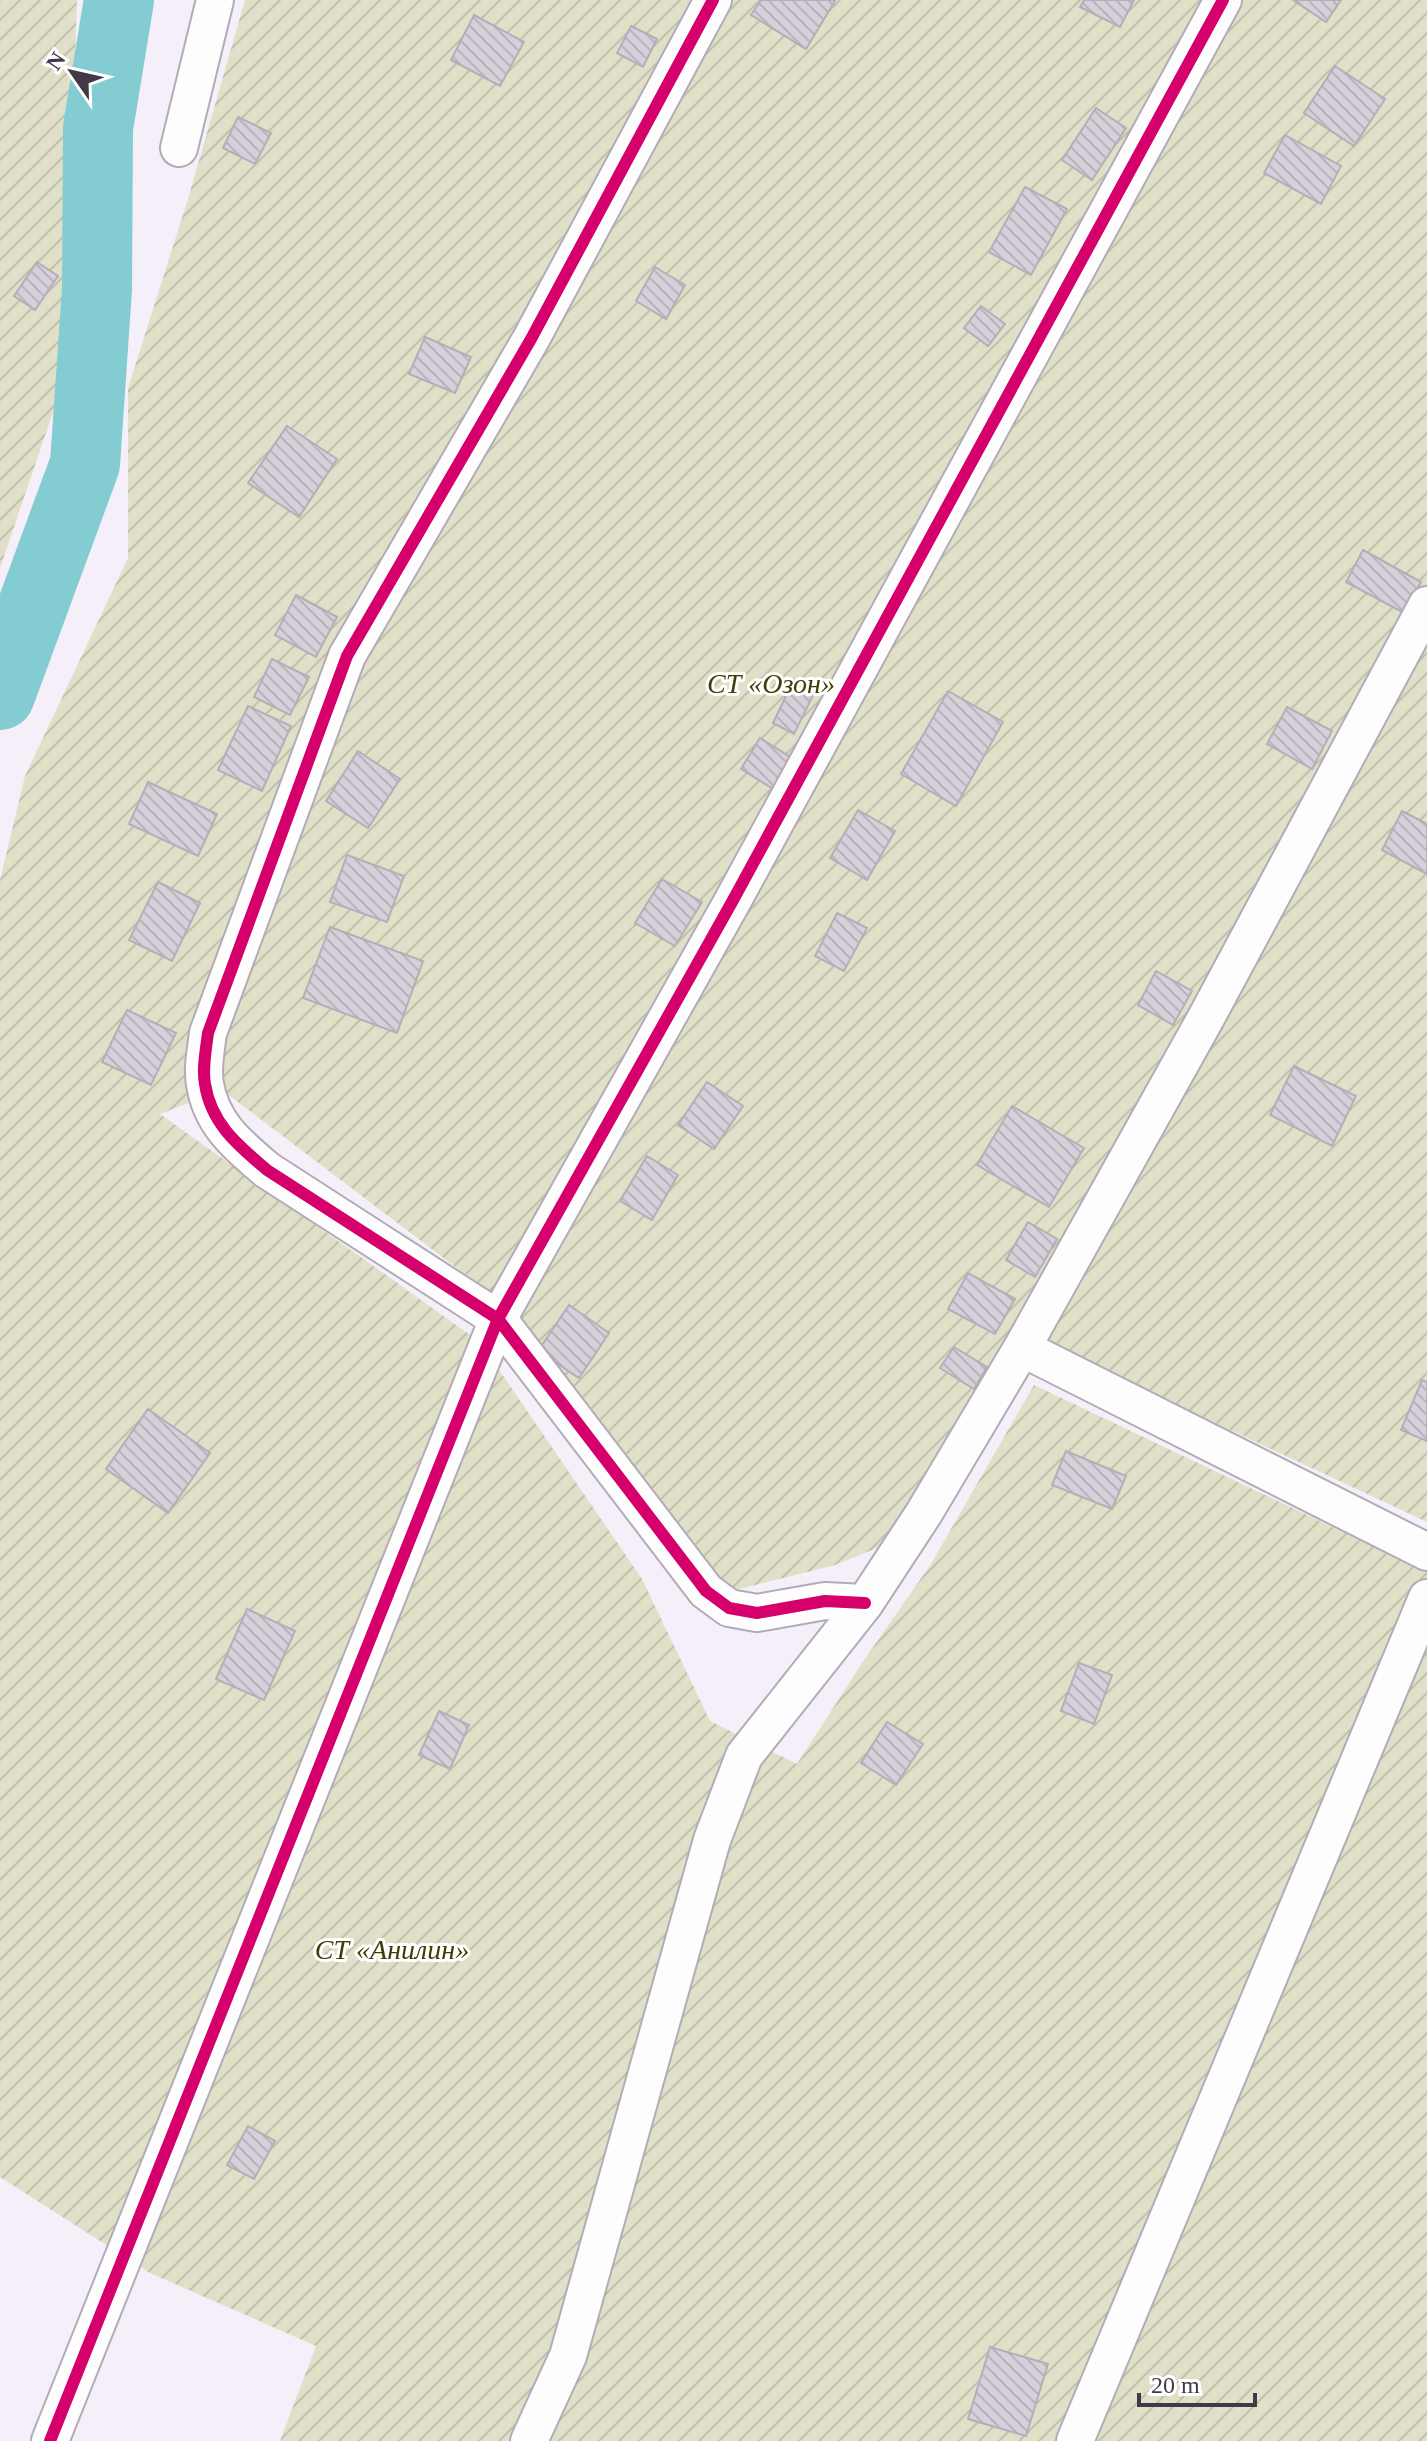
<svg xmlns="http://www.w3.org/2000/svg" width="1427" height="2441" font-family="Georgia,serif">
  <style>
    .garden { fill: url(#garden-furrows) }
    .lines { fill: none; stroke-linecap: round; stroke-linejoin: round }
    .river { stroke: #83ccd2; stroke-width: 70 }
    .building { fill: url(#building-back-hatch); stroke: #b4aeb7; stroke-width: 2 }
    .street-casing { stroke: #b2acb6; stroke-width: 40 }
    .street { stroke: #fefdfe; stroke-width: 36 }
    .cycleway-casing { stroke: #fff; stroke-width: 17 }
    .cycleway { stroke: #d6006c; stroke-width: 12 }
    .labels { text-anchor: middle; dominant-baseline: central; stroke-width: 6; stroke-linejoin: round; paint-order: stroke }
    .park-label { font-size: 28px; font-style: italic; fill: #3e3f02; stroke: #fff }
  </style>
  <defs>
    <pattern id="garden-furrows" width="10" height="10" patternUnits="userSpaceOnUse" patternTransform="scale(2)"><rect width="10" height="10" fill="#e0e0c9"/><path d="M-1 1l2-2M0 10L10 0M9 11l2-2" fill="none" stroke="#c1c1ae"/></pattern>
    <pattern id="building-back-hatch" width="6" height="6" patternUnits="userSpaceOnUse" patternTransform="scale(2)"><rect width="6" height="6" fill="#d7d0db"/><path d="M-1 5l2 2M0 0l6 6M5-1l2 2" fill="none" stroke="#bab3bd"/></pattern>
  </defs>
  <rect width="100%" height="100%" fill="#f5eff9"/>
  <path class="garden" d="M0 0H77L64 380 0 568Z
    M245 0H1427V1522L1066 1353 1009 1335 892 1542 835 1565 727 1592 507 1306 222 1090 160 1114 480 1342 642 1579 710 1721 797 1764 864 1660 931 1564 1034 1385 1427 1572V2441H280L316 2346 150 2273 0 2177V880L25 776 128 558V388L188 199Z"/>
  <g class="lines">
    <path class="river" d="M0 695 85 464 97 289 98 128 119 0"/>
  </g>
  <path class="building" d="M761 0H834L835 1 806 49 751 15Z
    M1084 0H1134L1120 27 1080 7Z
    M1293 0H1341L1326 22Z
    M474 15 524 42 500 86 451 60Z
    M631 26 657 39 643 67 617 53Z
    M1335 66 1385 99 1354 146 1304 113Z
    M1096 108 1126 128 1092 180 1062 160Z
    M238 117 271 133 255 164 223 148Z
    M1285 135 1341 166 1321 204 1264 173Z
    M1025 187 1067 209 1031 275 989 252Z
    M37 262 58 276 35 310 14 296Z
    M655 267 685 285 666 319 636 301Z
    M981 306 1005 324 988 346 964 328Z
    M425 337 471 357 455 393 409 374Z
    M287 426 337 459 299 517 248 483Z
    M1363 550 1421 582 1404 613 1346 582Z
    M296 595 337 617 316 657 275 635Z
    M272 659 309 677 290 715 254 697Z
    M794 679 816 689 794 734 773 723Z
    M948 691 1003 722 956 806 901 774Z
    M248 706 291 726 262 791 218 770Z
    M1287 707 1332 731 1312 769 1267 744Z
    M760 738 795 760 775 790 741 769Z
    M358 751 400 779 368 828 326 801Z
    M148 782 217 814 198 856 129 824Z
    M858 810 895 831 867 880 830 858Z
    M1402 811 1427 824V874L1382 850Z
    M347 855 404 876 387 922 330 902Z
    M662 879 702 902 675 946 635 923Z
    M158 882 200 903 172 961 129 940Z
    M837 913 867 928 844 971 815 956Z
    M330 927 423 961 397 1033 303 998Z
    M1156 971 1192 991 1173 1025 1138 1005Z
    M127 1010 176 1033 151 1085 102 1062Z
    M1294 1066 1356 1096 1332 1146 1270 1115Z
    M707 1082 743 1106 714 1149 678 1125Z
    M1012 1106 1084 1148 1049 1207 977 1165Z
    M647 1156 678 1175 652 1220 620 1201Z
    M1028 1222 1057 1239 1035 1277 1006 1260Z
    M968 1273 1015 1299 995 1334 948 1309Z
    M569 1305 609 1333 579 1378 538 1351Z
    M954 1347 987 1367 974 1389 940 1368Z
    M1422 1380 1427 1382V1441L1401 1430Z
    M148 1409 210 1453 168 1513 106 1469Z
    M1066 1451 1126 1476 1112 1509 1052 1485Z
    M247 1609 295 1631 264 1700 216 1679Z
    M1079 1663 1112 1675 1094 1724 1061 1711Z
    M439 1711 469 1725 450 1769 419 1755Z
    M887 1722 923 1744 896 1785 861 1763Z
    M248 2126 275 2141 254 2179 227 2165Z
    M990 2347 1048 2364 1026 2436 968 2419Z"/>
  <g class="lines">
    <g class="street-casing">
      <path id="street" d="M713 0 531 339 347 656 208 1033C206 1049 202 1069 205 1084 211 1124 239 1146 267 1170L498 1319 706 1591 729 1608 757 1613 825 1601 865 1603
        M179 148 215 0
        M1022 1348 1427 1552
        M50 2441 498 1319 732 902 1223 0
        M529 2441 568 2356 712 1840 744 1756 865 1603 924 1513 1022 1348 1207 1016 1427 605
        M1075 2441 1427 1598"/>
    </g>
    <use href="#street" class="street"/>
    <g class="cycleway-casing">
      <path id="cycleway" d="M713 0 531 339 347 656 208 1033C206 1049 202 1069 205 1084 211 1124 239 1146 267 1170L498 1319 706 1591 729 1608 757 1613 825 1601 865 1603
        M50 2441 498 1319 732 902 1223 0"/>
    </g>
    <use href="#cycleway" class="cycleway"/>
  </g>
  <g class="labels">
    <g class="park-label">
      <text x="771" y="683">СТ «Озон»</text>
      <text x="392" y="1949">СТ «Анилин»</text>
    </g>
  </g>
  <g transform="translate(72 72) rotate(304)" stroke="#ffffff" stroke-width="6" paint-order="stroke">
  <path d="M0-6L14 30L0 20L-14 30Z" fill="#413a46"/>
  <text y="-12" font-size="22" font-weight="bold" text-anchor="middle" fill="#413a46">N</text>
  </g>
  <path d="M1139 2393v12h116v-12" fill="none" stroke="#413a46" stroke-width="4"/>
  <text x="1151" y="2393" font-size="24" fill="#413a46" stroke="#ffffff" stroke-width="6" paint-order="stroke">20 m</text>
</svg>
